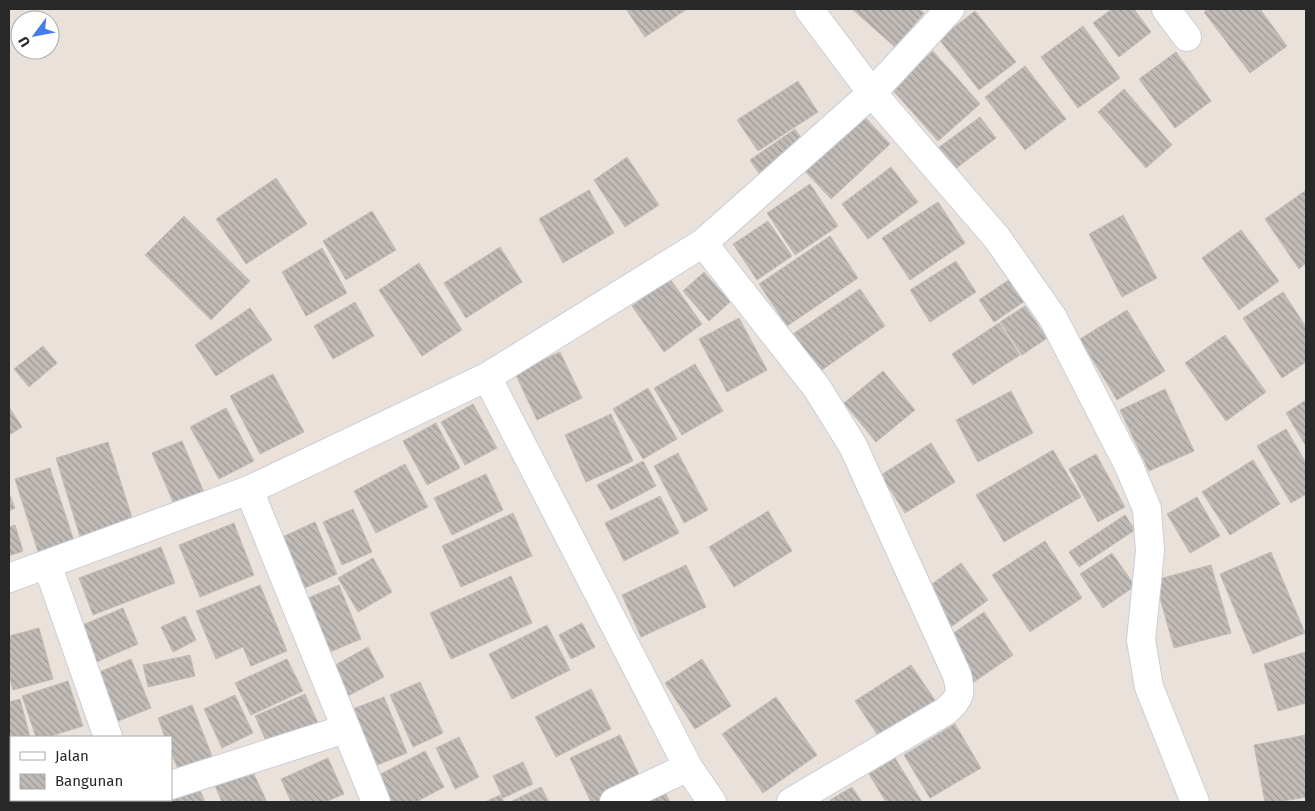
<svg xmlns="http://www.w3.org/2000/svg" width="1315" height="811" font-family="'Fira Sans',sans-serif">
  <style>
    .building { fill: url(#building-back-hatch); stroke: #c4bcb4 }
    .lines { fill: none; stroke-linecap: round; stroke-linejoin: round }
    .minor-casing { stroke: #c9ced9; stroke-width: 30 }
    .minor { stroke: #fff; stroke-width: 28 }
  </style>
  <defs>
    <pattern id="building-back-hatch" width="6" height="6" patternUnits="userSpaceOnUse" patternTransform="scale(1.25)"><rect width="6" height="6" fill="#c1bbb7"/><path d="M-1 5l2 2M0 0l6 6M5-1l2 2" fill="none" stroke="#9d9895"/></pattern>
  </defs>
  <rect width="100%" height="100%" fill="#e9e1da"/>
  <path class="building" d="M626 9H687L645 37Z
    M852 9H919L924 13 895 47Z
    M1112 9H1134L1151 32 1119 57 1093 23Z
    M1208 9H1260L1287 46 1250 73 1204 12Z
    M975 11 1016 62 979 90 939 39Z
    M1083 26 1120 78 1078 108 1041 57Z
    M933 51 980 104 938 141 891 88Z
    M1176 52 1211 101 1175 128 1139 79Z
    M1025 66 1066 119 1025 150 985 97Z
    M798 81 818 112 758 151 737 120Z
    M1124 89 1172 145 1146 168 1098 112Z
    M862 114 890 144 831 199 803 169Z
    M980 117 996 138 954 170 938 148Z
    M795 129 807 146 762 178 750 160Z
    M627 157 659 205 625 227 594 180Z
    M891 167 918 202 868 239 842 204Z
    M276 178 307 224 246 264 216 219Z
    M810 184 838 226 795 255 767 213Z
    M589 190 614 233 563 263 539 219Z
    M1305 191 1306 193V263L1299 269 1265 219Z
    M938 202 965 243 910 280 882 238Z
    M372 211 396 250 346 280 323 241Z
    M1123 215 1157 278 1122 297 1089 234Z
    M184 216 250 281 211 320 145 255Z
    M768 221 792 256 757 280 733 244Z
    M1241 230 1279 281 1239 310 1202 258Z
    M830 236 858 278 787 326 759 284Z
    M500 247 522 282 466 318 444 283Z
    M322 248 347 293 306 316 282 272Z
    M956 261 976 292 930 322 910 290Z
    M419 263 462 330 422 356 379 290Z
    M704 272 730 302 709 321 683 291Z
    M1013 277 1028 299 994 322 979 300Z
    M670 279 702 324 664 352 632 306Z
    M860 289 885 326 819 372 793 334Z
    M1283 292 1306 327V362L1282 378 1243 318Z
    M355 302 374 336 333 359 314 326Z
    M1025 306 1047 338 1022 355 1000 322Z
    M250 308 272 340 216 376 195 345Z
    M1127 310 1165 371 1117 400 1080 339Z
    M739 318 767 370 727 392 699 339Z
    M999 323 1020 355 973 385 952 354Z
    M1225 335 1266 392 1226 421 1185 363Z
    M43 346 57 363 29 387 14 369Z
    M560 352 582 398 537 420 515 373Z
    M695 364 723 411 682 435 654 388Z
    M883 371 915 410 876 442 844 403Z
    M273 374 304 432 260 454 230 396Z
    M648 388 677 439 643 459 613 409Z
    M1165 389 1194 451 1149 471 1120 410Z
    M1011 391 1033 433 978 462 956 420Z
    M1306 400V446L1286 413Z
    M473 404 497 448 465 465 441 422Z
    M9 407 22 427 9 435Z
    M226 408 254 461 219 479 190 427Z
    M611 414 633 461 586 482 565 435Z
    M436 423 460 468 427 485 403 441Z
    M1286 429 1306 463V494L1291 503 1257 446Z
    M182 441 206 497 177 511 152 453Z
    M108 442 134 524 81 540 56 458Z
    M931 443 955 482 905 513 881 475Z
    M1053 450 1081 497 1004 542 976 495Z
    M678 453 708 510 684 523 654 466Z
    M1096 454 1125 507 1098 522 1069 469Z
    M1253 460 1280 504 1230 535 1202 492Z
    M643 461 656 486 611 510 597 485Z
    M405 464 428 507 376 533 354 491Z
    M50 468 75 544 39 555 15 479Z
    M486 474 503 510 452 535 434 498Z
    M9 493 15 508 9 511Z
    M660 496 679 533 624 561 605 523Z
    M1197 497 1220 536 1190 553 1167 514Z
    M353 509 372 552 342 565 323 522Z
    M768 511 792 551 734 587 709 547Z
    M513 513 532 556 461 587 442 546Z
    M1125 515 1135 530 1079 567 1069 552Z
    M315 522 337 574 300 590 278 539Z
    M234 523 254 575 200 597 179 545Z
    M15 525 23 551 9 556V527Z
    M1045 541 1082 598 1030 632 992 575Z
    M161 547 175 583 93 615 79 578Z
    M1271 552 1305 633 1253 654 1220 574Z
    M1112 553 1135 586 1103 608 1080 574Z
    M373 558 392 592 358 612 338 578Z
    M961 563 988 600 948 629 921 592Z
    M686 565 706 607 641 637 622 595Z
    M1211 565 1231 633 1174 648 1155 580Z
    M511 576 532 623 451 659 430 613Z
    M260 585 287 651 251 666 243 647 216 659 196 611Z
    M339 585 361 639 325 654 303 600Z
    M123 608 138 644 94 663 78 627Z
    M984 612 1013 655 971 684 942 641Z
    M185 616 196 640 173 652 161 627Z
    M582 623 595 647 571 659 559 635Z
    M547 625 570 670 512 699 489 654Z
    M39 628 53 679 13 690 9 675V636Z
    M368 647 384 677 344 698 328 669Z
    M1306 652V703L1278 711 1264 664Z
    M190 655 195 676 148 687 143 665Z
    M131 659 151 708 116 722 97 673Z
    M287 659 303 691 251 715 235 683Z
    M702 659 731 706 695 729 665 683Z
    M911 665 935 700 879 737 855 701Z
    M68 681 83 726 48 737H36L22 696Z
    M420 682 443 733 413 747 390 695Z
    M591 689 611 729 556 757 535 717Z
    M305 694 320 728 270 750 255 716Z
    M235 695 253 733 222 748 204 709Z
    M384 697 407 753 372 767 350 710Z
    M776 697 817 755 763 793 722 734Z
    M20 699 30 737H11V743L9 744V702Z
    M192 705 212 756 178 769 171 752V737H165L158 718Z
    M955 724 981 768 930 798 904 755Z
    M620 735 642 781 597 802H591L570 758Z
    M1306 735V797L1277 802H1265L1254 745Z
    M459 737 479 777 455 789 436 748Z
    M425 751 444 787 416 802H386L373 778Z
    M328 758 344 794 325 802H291L281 779Z
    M895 758 922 802H886L869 774Z
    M523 762 533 784 503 798 493 776Z
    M249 764 267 802H222L213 781Z
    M196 781 205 802H150L154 800H171V792Z
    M541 787 549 802H510Z
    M852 787 862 802H832L830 800Z
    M664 791 670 802H644Z
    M500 795 504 802H485Z
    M64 800H102L103 802H65Z"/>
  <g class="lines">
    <g class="minor-casing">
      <path id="minor" d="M809 9 872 93 997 238 1053 318 1129 466 1147 509 1150 551 1141 640 1149 687 1195 802
        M1166 9 1187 37
        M703 243 817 388 853 446 957 675C962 694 960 698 946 711L791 802
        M487 377 688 767 614 802
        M249 490 376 802
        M47 564 108 737
        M9 578 249 490 487 377 703 243 872 93 950 9
        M688 767 712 802
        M171 785 345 729
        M130 800 131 802"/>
    </g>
    <use href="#minor" class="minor"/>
  </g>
  <rect width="1315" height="811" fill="none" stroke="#282828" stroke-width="20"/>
  <rect x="10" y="736" width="162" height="65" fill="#ffffff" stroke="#a9a9a9"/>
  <rect x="20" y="752" width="25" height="8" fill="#ffffff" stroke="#a9a9a9"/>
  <text x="55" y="761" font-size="15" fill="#282828">Jalan</text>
  <rect x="20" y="774" width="25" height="15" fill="url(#building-back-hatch)" stroke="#a9a9a9"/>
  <text x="55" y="786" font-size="15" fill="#282828">Bangunan</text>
  <g transform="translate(35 35) rotate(238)"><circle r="24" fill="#ffffff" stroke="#a9a9a9"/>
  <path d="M0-4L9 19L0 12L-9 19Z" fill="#467bea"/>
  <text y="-8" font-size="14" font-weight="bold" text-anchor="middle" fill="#282828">U</text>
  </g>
</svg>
